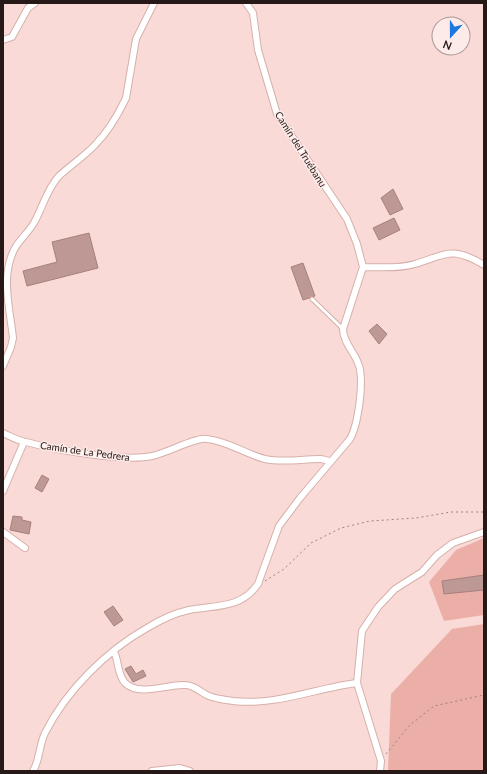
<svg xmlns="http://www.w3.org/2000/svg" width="487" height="774" font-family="Lato,sans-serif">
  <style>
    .green { fill: #ebafa8 }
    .building { fill: #be9894; stroke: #a5817c }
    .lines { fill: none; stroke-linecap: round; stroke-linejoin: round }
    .lane-casing { stroke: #d6b0ab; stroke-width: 5 }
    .street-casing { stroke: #d6b0ab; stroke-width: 8 }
    .path { stroke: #9b8380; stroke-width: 1; stroke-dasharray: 2 3; stroke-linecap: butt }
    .lane { stroke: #fff; stroke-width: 3 }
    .street { stroke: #fff; stroke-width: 6 }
    .labels { text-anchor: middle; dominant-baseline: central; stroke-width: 3; stroke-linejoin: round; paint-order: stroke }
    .street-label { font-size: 10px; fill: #271917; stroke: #fcebe9 }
  </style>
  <rect width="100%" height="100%" fill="#fadad6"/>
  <path class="green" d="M484 538V615L444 621 429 582 456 550Z
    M484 624V771H388L391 694 452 629Z"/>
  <path class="building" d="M393 189 403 209 390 215 381 198Z
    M394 218 400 230 379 240 373 228Z
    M89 233 98 268 27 286 23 271 57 262 52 242Z
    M303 263 315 296 303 300 291 267Z
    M377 324 387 334 379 344 369 331Z
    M42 475 49 479 42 492 35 488Z
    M13 516 22 517V520L31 522 29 534 10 530Z
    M484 575V590L444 594 442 581Z
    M113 606 123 620 114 626 104 612Z
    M131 666 136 674 143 670 146 676 133 682 125 669Z"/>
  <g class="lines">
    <g class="lane-casing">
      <path id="lane" d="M312 299 343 329"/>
    </g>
    <g class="street-casing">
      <path id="street" d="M246 3 253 13 258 50 277 114 347 219 357 244 363 267
        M3 40 12 37 28 8 35 3
        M363 267C379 267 399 269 415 264 447 254 452 246 484 265
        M3 366 11 347 13 338C10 309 0 275 15 248 20 239 30 231 35 221 43 206 47 189 59 176 70 166 83 157 94 146 107 133 118 115 126 98L136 39 154 3
        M3 433C10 436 18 441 26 442 56 450 123 462 152 456 167 453 196 437 207 439 228 441 245 454 265 459 283 463 301 459 320 459 324 459 327 461 331 461
        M3 491 24 442
        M3 532 25 548
        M114 652C119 661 117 674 125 683 140 697 167 684 185 685 195 685 201 693 209 696 216 699 226 700 233 701 276 706 316 688 357 683
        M33 771C40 760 39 745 45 733 66 691 106 651 147 628 160 620 175 613 189 610 215 605 241 609 258 584L279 526 300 498 350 439C358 425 365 379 358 363 354 352 343 342 343 329L363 267
        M152 771 180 768 190 771
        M380 771 381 761 357 683 362 631 378 607 395 589 422 572 437 555 453 543 484 532"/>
    </g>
    <path class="path" d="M265 581 284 569 311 543 341 528 370 521 416 518 451 512H484
      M386 754 410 725 434 706 484 695"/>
    <use href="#lane" class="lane"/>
    <use href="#street" class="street"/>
  </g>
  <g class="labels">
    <g class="street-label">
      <text transform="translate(301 149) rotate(58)">Camín del Truébanu</text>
      <text transform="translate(85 451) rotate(8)">Camín de La Pedrera</text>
    </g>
  </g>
  <rect width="487" height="774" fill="none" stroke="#271917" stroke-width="8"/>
  <g transform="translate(451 36) rotate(201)"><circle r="19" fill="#fcebe9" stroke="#a79795"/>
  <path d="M0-3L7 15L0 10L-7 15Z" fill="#1d77e1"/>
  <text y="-6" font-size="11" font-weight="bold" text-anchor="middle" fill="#271917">N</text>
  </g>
</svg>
